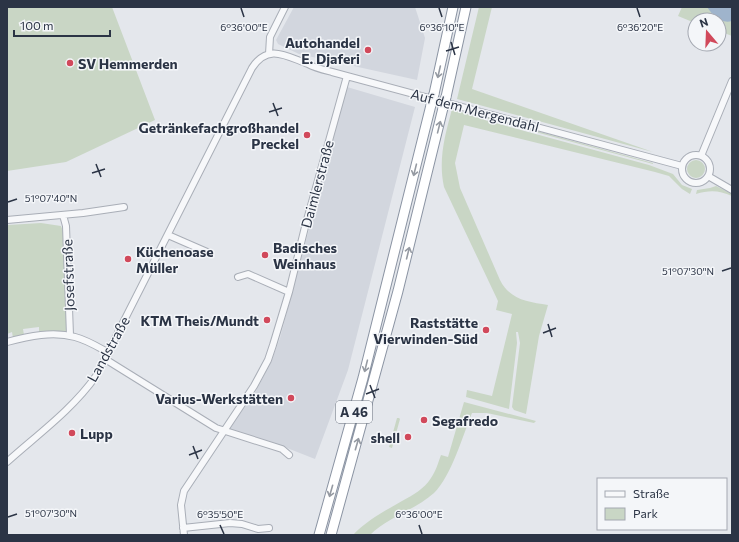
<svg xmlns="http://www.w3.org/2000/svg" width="739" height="542" font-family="Commissioner,sans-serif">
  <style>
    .built { fill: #d2d6de }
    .green { fill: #c9d6c5 }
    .water { fill: #9fb4cc }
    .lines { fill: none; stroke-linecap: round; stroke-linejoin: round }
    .minor-casing { stroke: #a9aeb7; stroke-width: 8 }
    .highway-casing { stroke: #8b94a3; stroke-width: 11 }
    .minor { stroke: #f7f8fa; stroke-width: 6 }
    .highway { stroke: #fff; stroke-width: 9 }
    .highway-bridge-casing { stroke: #8b94a3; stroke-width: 11; stroke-linecap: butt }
    .highway-bridge { stroke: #fff; stroke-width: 9 }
    .oneway { stroke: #959aa2 }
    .ticks { fill: none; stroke: #2b3445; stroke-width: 1.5 }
    .poi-dot { fill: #d1495b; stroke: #f4f6f9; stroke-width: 1.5 }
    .labels { text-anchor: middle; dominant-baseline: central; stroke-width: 3; stroke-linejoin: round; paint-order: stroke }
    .shield { fill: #f4f6f9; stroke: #676e7b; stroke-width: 1 }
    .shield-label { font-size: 13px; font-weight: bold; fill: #2b3445 }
    .poi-label { font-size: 14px; font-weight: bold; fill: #2b3445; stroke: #f4f6f9; text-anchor: end }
    .street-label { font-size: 14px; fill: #2b3445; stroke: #f4f6f9 }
    .ticks-label { font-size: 10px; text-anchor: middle; fill: #2b3445; stroke: #f4f6f9; stroke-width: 3; stroke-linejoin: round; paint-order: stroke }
  </style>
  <rect width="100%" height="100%" fill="#e4e7ec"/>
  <path class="built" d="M294 7H415L425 38 417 80 299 54 278 44 276 40Z
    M347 87 415 107 348 370 315 459 282 446 229 430 257 389 271 362 280 338Z"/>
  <path class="green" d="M7 7H112L155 120 66 162 7 171Z
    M479 7H492L472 89 653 152 457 99Z
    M682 7H732V36L719 31V20H695V23L678 16Z
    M452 109 488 121 649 165 673 174 682 185 692 189 690 194 682 189 669 176 655 172 464 125 455 163 460 188 500 280C510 300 528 302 548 305L539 336 526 414 514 410 512 407 520 343 518 332H516L517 343 509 409 466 397 467 390 492 396 512 314 496 310 498 301 444 187C438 160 445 135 452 109Z
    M467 112 653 163V164L488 119Z
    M687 169a9 9 0 1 1 18 0a9 9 0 1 1-18 0Z
    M716 186 732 194V196C719 190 709 190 696 194L697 190 710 188Z
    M41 223 61 226 64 234 67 331 39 332V327L23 329 24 335 13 338 12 332 7 334V229L8 228V225Z
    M464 402 536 421 534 423 487 413H472C463 435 451 477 434 493 415 510 388 517 370 535H353C367 520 385 511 402 501 413 495 424 489 431 478 436 471 438 463 441 455L448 457Z
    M397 418H399L400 419 392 448 389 447Z"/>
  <path class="water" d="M707 7H732V21C721 24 713 16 707 7Z"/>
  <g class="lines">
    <g class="minor-casing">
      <path id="minor" d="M269 54 270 37 285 7
        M682 169a14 14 0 1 1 28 0a14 14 0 1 1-28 0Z
        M701 156 732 81
        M708 176 732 190
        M63 215 66 226 70 335
        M7 220 83 213 124 207
        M168 235 207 252
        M238 277 248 274 289 292
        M7 342C29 336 53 331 75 337 87 340 98 347 109 353
        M105 359 216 428 282 449 289 455
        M7 462C37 435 72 410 96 376L252 68C268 43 286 56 308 64 315 68 324 70 332 72L682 166
        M183 528 230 523 242 524 258 529 269 528
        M184 535 181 505 184 491 254 386 268 360 273 345 289 292 305 227 347 76"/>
    </g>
    <g class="highway-casing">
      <path id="highway" d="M434 94 453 7
        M446 97 466 7
        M319 535 363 378 431 105
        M331 535 398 291 443 108"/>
    </g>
    <use href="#minor" class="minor"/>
    <use href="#highway" class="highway"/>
    <g class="highway-bridge-casing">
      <path id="highway-bridge" d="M431 105 434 94
        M443 108 446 97"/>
    </g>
    <use href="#highway-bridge" class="highway-bridge"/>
  </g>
  <defs><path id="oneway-shaft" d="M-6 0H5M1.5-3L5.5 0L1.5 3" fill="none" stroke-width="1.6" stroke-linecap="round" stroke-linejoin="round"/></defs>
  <g class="oneway">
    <use href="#oneway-shaft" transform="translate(439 72) rotate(103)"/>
    <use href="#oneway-shaft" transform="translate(439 127) rotate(-76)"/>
    <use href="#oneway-shaft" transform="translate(415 170) rotate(104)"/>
    <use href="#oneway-shaft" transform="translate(408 253) rotate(-76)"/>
    <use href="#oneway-shaft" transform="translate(366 366) rotate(104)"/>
    <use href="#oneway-shaft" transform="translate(357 444) rotate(-74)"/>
    <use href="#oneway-shaft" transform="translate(331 491) rotate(106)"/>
  </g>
  <path class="ticks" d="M241 8 244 17M439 8 442 17M637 8 640 17M451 42 455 55M446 51 459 47M273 103 278 116M269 112 282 108M96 164 101 177M92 173 105 169M8 202 17 199M722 271 731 268M548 324 552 337M543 333 556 328M370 385 375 398M366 394 379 389M193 446 198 459M189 455 202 450M8 517 17 514M220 525 224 534M419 525 422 534"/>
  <g class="poi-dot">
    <circle cx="368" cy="50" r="4"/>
    <circle cx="70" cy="63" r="4"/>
    <circle cx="307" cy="135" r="4"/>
    <circle cx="265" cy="255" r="4"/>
    <circle cx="128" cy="259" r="4"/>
    <circle cx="267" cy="320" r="4"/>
    <circle cx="486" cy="330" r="4"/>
    <circle cx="291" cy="398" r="4"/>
    <circle cx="424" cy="420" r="4"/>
    <circle cx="72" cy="433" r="4"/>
    <circle cx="408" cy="437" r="4"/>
  </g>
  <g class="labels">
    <rect class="shield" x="336" y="401" width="36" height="22" rx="3"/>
    <g class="shield-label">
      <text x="354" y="412">A 46</text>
    </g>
    <g class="poi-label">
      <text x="360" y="42">Autohandel<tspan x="360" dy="16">E. Djaferi</tspan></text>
      <text x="78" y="63" text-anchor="start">SV Hemmerden</text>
      <text x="299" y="127">Getränkefachgroßhandel<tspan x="299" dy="16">Preckel</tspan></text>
      <text x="273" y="247" text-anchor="start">Badisches<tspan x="273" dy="16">Weinhaus</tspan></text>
      <text x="136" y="251" text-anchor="start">Küchenoase<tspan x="136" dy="16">Müller</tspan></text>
      <text x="259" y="320">KTM Theis/Mundt</text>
      <text x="478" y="322">Raststätte<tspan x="478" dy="16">Vierwinden-Süd</tspan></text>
      <text x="283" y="398">Varius-Werkstätten</text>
      <text x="432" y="420" text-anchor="start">Segafredo</text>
      <text x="80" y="433" text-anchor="start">Lupp</text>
      <text x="400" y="437">shell</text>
    </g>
    <g class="street-label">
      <text transform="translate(475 110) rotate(15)">Auf dem Mergendahl</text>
      <text transform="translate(317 184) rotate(-75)">Daimlerstraße</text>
      <text transform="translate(68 275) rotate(-92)">Josefstraße</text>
      <text transform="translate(108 349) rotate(-61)">Landstraße</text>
    </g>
  </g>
  <g class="ticks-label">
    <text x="244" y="31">6°36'00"E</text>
    <text x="442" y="31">6°36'10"E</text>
    <text x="640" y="31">6°36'20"E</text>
    <text x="51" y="202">51°07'40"N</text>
    <text x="688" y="275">51°07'30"N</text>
    <text x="51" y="517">51°07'30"N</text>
    <text x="220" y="518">6°35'50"E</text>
    <text x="419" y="518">6°36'00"E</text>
  </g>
  <rect width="739" height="542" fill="none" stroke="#2b3445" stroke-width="16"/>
  <rect x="597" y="478" width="130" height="52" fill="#f4f6f9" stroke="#a4a8b1"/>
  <rect x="605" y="491" width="20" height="6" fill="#f7f8fa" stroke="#a4a8b1"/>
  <text x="633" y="498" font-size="12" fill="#2b3445">Straße</text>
  <rect x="605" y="508" width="20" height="12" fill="#c9d6c5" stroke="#a4a8b1"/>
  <text x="633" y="518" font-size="12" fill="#2b3445">Park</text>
  <g transform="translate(707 32) rotate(341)"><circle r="19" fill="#f4f6f9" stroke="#a4a8b1"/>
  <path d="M0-3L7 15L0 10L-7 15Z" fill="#d1495b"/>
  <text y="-6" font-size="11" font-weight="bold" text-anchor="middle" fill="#2b3445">N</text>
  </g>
  <path d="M14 30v6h96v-6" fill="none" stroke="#2b3445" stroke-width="2"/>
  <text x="20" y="30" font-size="12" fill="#2b3445" stroke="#f4f6f9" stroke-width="3" paint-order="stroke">100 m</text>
</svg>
